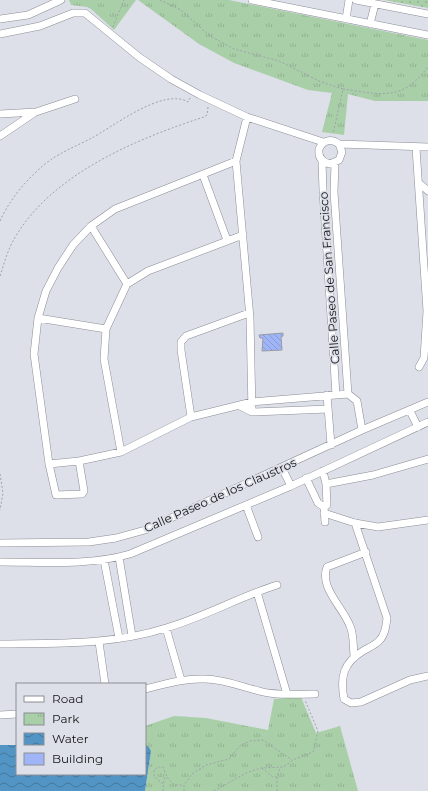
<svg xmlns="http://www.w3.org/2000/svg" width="428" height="791" font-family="Montserrat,sans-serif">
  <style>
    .grass { fill: url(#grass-dots) }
    .park { fill: url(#park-tufts) }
    .water { fill: url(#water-waves) }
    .building { fill: url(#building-back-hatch); stroke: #999ba3 }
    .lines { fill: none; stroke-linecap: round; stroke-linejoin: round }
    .minor-casing { stroke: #8b8d95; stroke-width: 8 }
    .path { stroke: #9fa2a8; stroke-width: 1; stroke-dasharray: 2 2; stroke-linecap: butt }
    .minor { stroke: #fff; stroke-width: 7 }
    .labels { text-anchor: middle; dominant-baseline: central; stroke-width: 3.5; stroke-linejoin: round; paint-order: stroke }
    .street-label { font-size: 12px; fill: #131417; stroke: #dde0e8 }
  </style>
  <defs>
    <pattern id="grass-dots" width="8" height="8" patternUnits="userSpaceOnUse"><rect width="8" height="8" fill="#a9cfa8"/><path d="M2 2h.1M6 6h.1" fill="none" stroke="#91b190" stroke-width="1.8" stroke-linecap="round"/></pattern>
    <pattern id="park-tufts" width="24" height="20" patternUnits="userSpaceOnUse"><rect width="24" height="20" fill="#a9cfa8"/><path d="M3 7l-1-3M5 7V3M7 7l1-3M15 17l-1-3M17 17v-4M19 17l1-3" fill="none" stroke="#91b190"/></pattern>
    <pattern id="water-waves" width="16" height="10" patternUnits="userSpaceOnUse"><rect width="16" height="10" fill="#5294c3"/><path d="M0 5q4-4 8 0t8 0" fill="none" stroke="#43789d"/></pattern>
    <pattern id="building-back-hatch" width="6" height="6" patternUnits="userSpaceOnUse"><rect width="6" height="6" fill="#a0b5f7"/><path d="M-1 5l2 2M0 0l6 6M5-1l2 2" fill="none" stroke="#899bd3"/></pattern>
  </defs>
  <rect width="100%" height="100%" fill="#dde0e8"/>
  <path class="grass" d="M384 0H428V8Z"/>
  <path class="park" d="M69 0H136L114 30 91 9 87 7 71 5Z
    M138 0H229L428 40V101H375L348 94 344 135 322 132 332 93 308 90 234 63 199 44Z
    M301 697 316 733 340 726 358 791H145L151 751 145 746V726L174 716 206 718 268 730 274 699Z"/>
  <path class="water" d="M0 745H17V774H145V746H148L151 751 145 791H0Z"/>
  <path class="building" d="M283 333V336L281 337 282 350 262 351 263 338H260L259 335Z"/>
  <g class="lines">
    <g class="minor-casing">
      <path id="minor" d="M252 0 428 35
        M356 0 428 14
        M0 19 28 15 61 0
        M346 19 349 0
        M370 24 375 4
        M0 34 40 26 73 13H85L139 57 171 79 200 95 247 117 323 142
        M0 114 36 112 75 99
        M247 117 236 161 250 318 252 412
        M0 136 34 113
        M339 144 342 152 339 160 330 164C322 162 318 157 319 149 323 140 331 138 339 144L428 147
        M416 148 427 311 424 358 419 367
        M322 161 323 191 336 395
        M335 163 334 192 348 394
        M203 175 227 240
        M419 183 428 191
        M91 226 127 284
        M38 318 106 329
        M327 395 331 445
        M240 406 252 412 328 409
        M410 411 418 427
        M191 417 181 350V342L186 336 249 313
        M121 452 104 359 106 329 127 284 148 271 243 235
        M79 461 84 491 82 494 56 495 49 464 34 354 38 318 46 291 58 268 73 245 91 226 115 209 236 161
        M49 464 79 461 121 452 191 417 252 402 348 394 357 401 362 430
        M282 468 291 486
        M323 471 326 484 327 505 324 507 325 522
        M306 478 318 503 324 507
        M326 484 373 475 428 459
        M246 505 258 537
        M324 513 355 523 378 527 428 520
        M355 523 387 618C386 626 385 635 379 641 375 645 368 648 363 651 343 663 340 677 344 699L351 703 361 702 410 680 428 676
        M0 543 89 542 116 538 145 530 362 430 428 402
        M119 557 132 636
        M104 560 119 638
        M0 562C43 562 88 566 130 554L291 486 428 422
        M257 592 287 694
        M166 628 181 680
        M99 642 105 684
        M0 644C56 643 113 645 166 628 204 617 239 597 277 585
        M354 656C353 646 354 635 350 626 343 607 319 588 327 567L366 552
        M145 689C165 684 184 678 205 679 224 679 242 687 259 691 277 696 297 694 315 694
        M0 715 17 714"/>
    </g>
    <path class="path" d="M160 0 181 10 210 36 234 49 279 61 321 82 343 89 333 134
      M113 27 124 0
      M343 89C366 92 394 100 413 83 418 79 423 73 428 67
      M0 221C10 199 26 180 45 164 59 153 74 147 90 139 113 127 163 87 188 102L190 98
      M0 276C4 264 7 252 13 241 49 175 136 139 204 117L207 115 208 107
      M0 474 3 493 0 510
      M262 768 273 777H277
      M163 784 154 777V770L158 767H163L167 777
      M163 791 164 779 167 777 174 785H183
      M184 791V785L192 774 206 765 229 759 241 745 250 741 263 740 292 760
      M214 791 246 773 261 768 283 767 295 759 313 752 318 731 305 700
      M277 791V777L280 768"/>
    <use href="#minor" class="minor"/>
  </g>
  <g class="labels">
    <g class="street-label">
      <text transform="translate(329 278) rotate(-94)">Calle Paseo de San Francisco</text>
      <text transform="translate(220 495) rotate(-24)">Calle Paseo de los Claustros</text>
    </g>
  </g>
  <rect x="16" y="683" width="130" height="92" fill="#dde0e8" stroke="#8c8e94"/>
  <rect x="24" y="696" width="20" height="6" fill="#ffffff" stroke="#8c8e94"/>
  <text x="52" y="703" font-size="12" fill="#131417">Road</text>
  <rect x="24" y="713" width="20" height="12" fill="url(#park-tufts)" stroke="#8c8e94"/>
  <text x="52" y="723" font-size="12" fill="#131417">Park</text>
  <rect x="24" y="733" width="20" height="12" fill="url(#water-waves)" stroke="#8c8e94"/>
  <text x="52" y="743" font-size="12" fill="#131417">Water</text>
  <rect x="24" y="753" width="20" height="12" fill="#a0b5f7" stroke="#8c8e94"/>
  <text x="52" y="763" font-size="12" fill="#131417">Building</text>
</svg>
